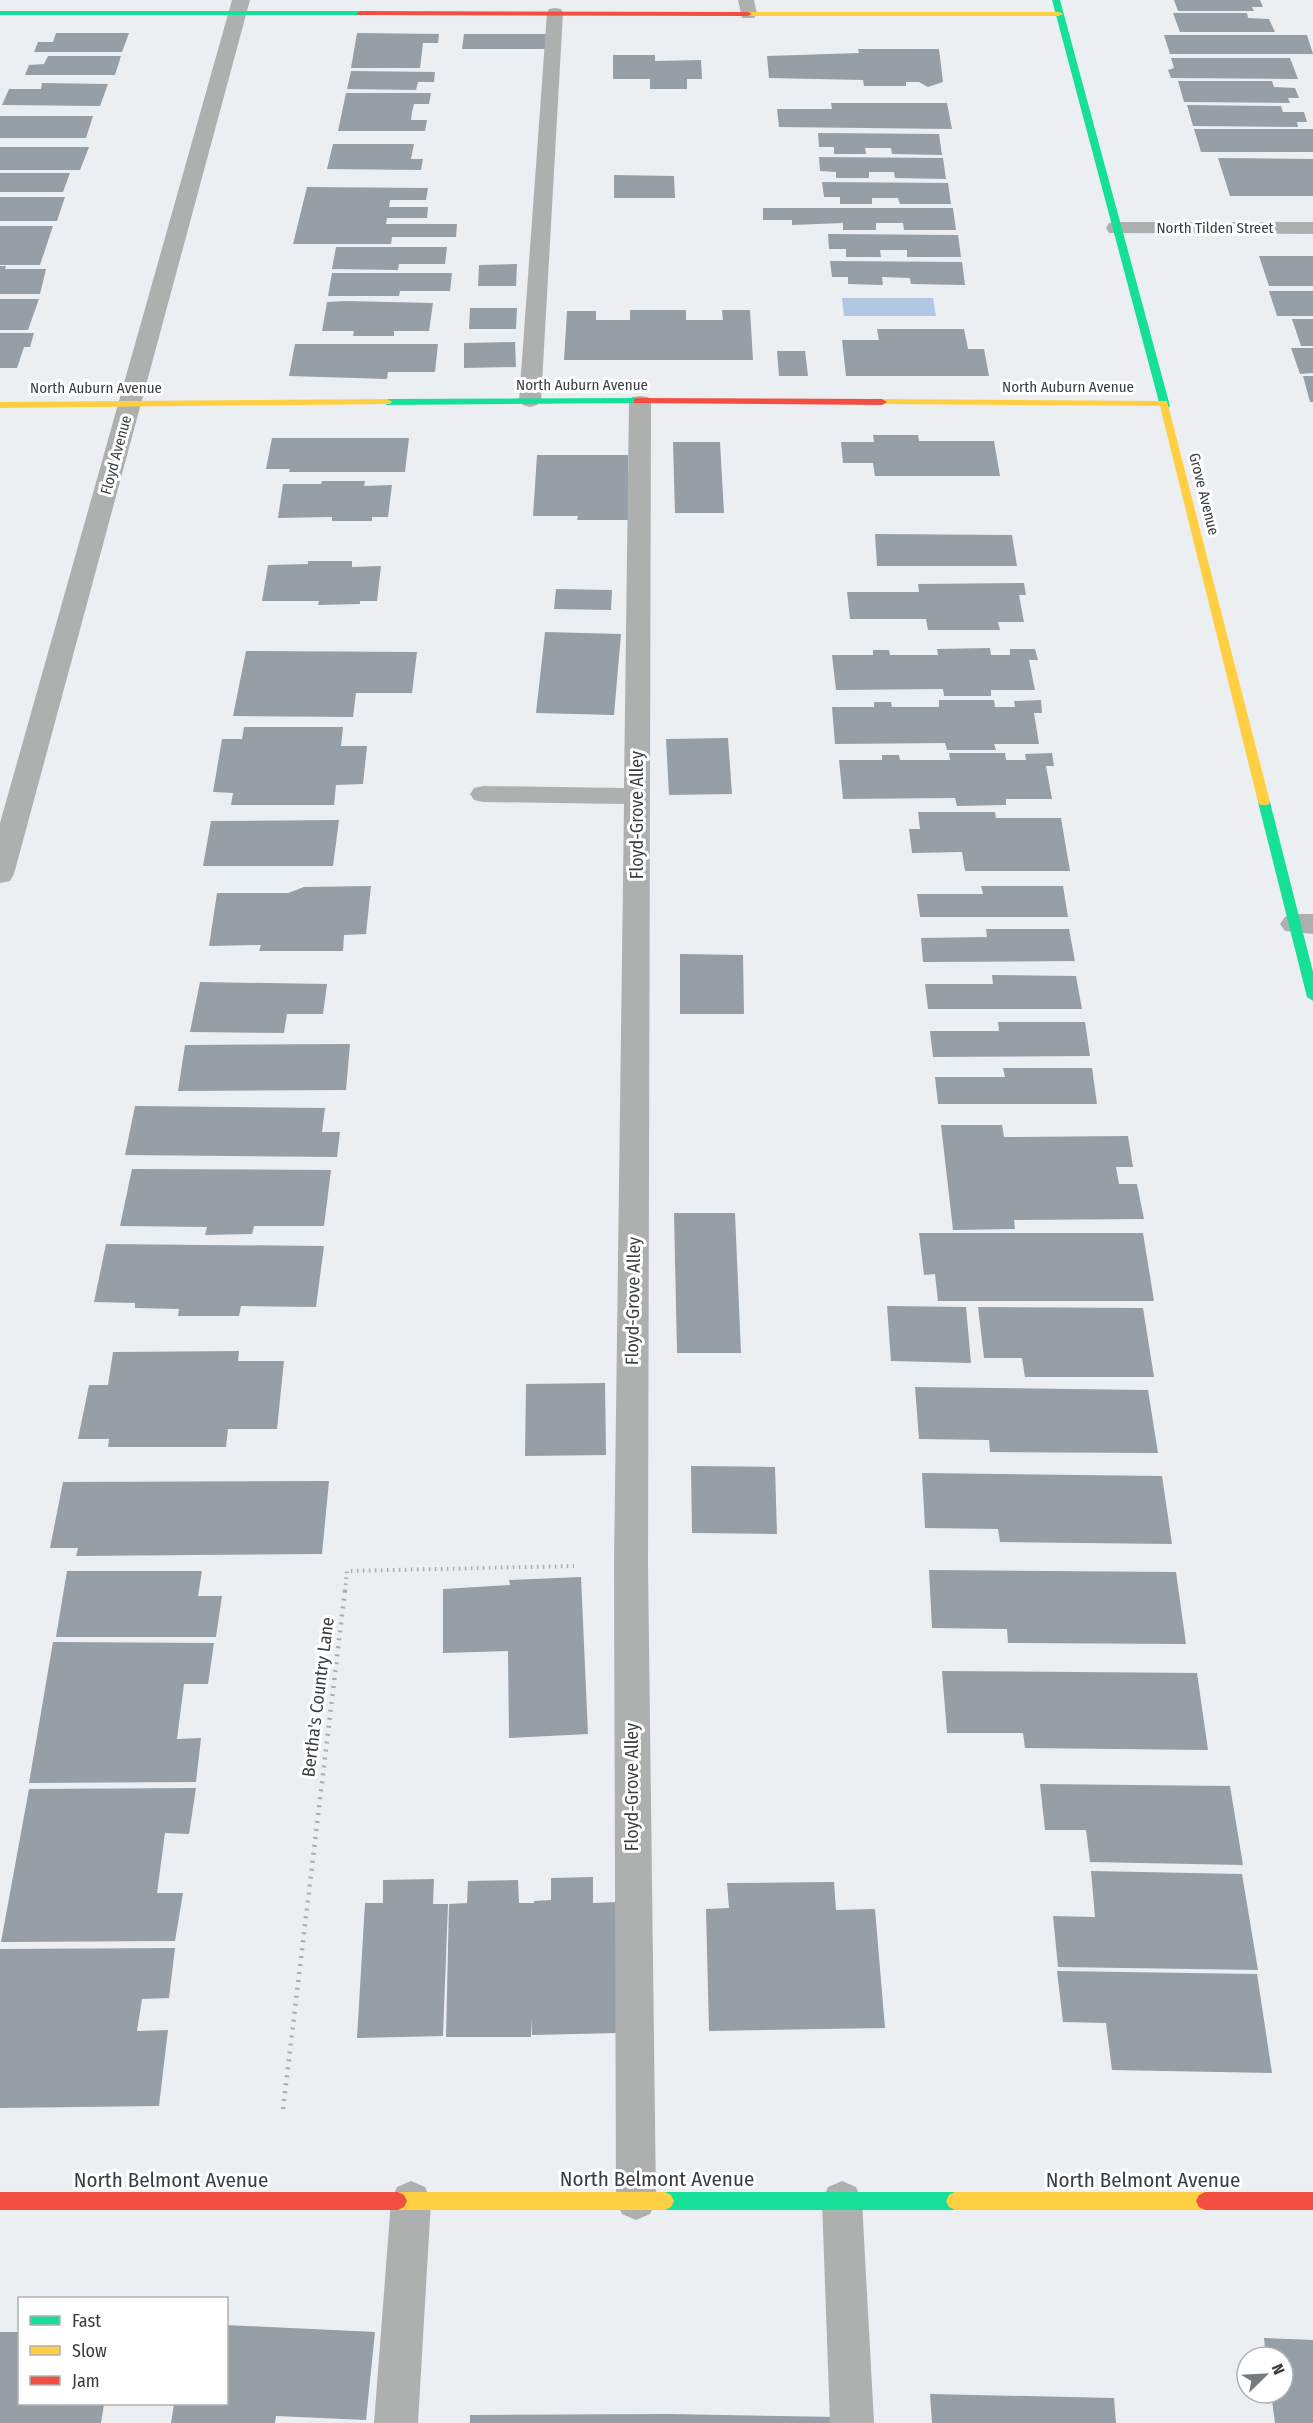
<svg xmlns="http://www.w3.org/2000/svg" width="1313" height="2423" font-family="'Fira Sans Condensed',sans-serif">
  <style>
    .water { fill: #b0c7e4 }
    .building { fill: #969ea6 }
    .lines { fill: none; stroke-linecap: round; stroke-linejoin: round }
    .path-far1 { stroke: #abacac; stroke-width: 4; stroke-dasharray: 1.5 4.5; stroke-linecap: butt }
    .path { stroke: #abacac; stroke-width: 4.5; stroke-dasharray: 2 6; stroke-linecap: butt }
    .lane { fill: #aeafaf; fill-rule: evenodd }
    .street { fill: #aeafaf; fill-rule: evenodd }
    .fast { fill: #16e098; fill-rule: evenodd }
    .slow { fill: #ffcf43; fill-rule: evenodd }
    .jam { fill: #f24e42; fill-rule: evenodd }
    .labels { text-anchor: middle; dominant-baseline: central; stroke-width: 6; stroke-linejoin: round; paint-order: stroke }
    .far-street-label { font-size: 15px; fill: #3a3d3f; stroke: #fff }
    .street-label { font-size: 18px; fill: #3a3d3f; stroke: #fff }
    .near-street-label { font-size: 21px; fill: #3a3d3f; stroke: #fff }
  </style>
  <rect width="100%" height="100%" fill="#eceff2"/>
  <path class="water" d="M842 298H933L936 316H844Z"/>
  <path class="building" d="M1174 0H1260L1263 7H1252L1254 11H1178Z
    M1173 13H1247L1248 18 1269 19 1275 32H1180Z
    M56 33H129L122 52H34L38 42H53Z
    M357 33 439 34 438 43H423L420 68H351Z
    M464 34H546V49H462Z
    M1164 35H1307L1313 54H1170Z
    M858 49H939L943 82 928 87 919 82H906V86H864L863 80 769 78 767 56 859 53Z
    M613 55H655V61L701 60 702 79H687V89H650V79H613Z
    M48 56H121L115 75H25L29 65 44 64Z
    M1171 58H1290L1298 79 1171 78 1168 70 1174 68Z
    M351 71 435 72 434 82H418L416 90 347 89Z
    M1178 81H1272L1274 87 1295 88 1299 98H1288L1290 103 1184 102Z
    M42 83 108 84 100 106 2 105 9 89H41Z
    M346 93H431L429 104H414L412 112 411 120H427L425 131H338Z
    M831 103H947L952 129 779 127 777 109H832Z
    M1187 105 1281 106 1283 112H1304L1307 122H1297L1298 127 1193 126Z
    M0 116H93L86 138H0Z
    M1194 129H1313V152H1201Z
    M818 133 939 134 942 155 892 154 891 148H865L866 154H834V147H819Z
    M333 144H414L411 159H423L421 170 327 169Z
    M0 147H89L80 170H0Z
    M819 157 943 158 946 179 895 178 894 172H869V178H836V172L820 171Z
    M1218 158 1313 159V196H1230Z
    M0 173H70L63 192H0Z
    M614 175 674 176 675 198H614Z
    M822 182 948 183 951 204H900L898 198H872V204H840V197H824Z
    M307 187 428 188 426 200H390L389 207H428L427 218H387L386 224H457L456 237H392L391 244H293Z
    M0 197H65L57 221H0Z
    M763 208H953L956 230H904L903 223H876V230H843V223L792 225V220H763Z
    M0 226H53L40 265H0Z
    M828 234 958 235 961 257H907V250H880L881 257H846V249H829Z
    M336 247H447L445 264H399L398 270 332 269Z
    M1259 256H1313V286H1269Z
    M830 261 962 262 965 285 911 284 910 278 882 277 883 285 848 284V277H832Z
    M517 264 516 286H478L479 265Z
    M0 266H6L5 269H46L40 294H0Z
    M332 273H452L450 291H400L399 296H328Z
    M1269 291H1313V316H1277Z
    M0 299H39L28 330H0Z
    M346 301 433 303 429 331H394V336H353L354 331H322L327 302Z
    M470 308H517L516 329H469Z
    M630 310H686V320H723L722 310H750L753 360H564L567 311H596V320H630Z
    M1292 319H1313V346H1301Z
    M877 329H964L968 349H984L989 376H846L842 340H879Z
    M0 333H34L30 347H24L17 368H0Z
    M515 342 516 367 464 368V343Z
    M295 344H438L435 372H388L387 379 289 376Z
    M1291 348H1313V373L1300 374Z
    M777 351H805L808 376H779Z
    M1303 376H1313V402H1310Z
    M873 435H918L919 441H994L1000 476H875L873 463H843L841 442H874Z
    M272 438H409L405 472H289L290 469H266Z
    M673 442H720L724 513H675Z
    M537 455H628V520H577L578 516H533Z
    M322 481H365L364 486 392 485 388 517H372V521H332V517L278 518 283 484H321Z
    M875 534 1012 535 1017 566H877Z
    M308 561H352V567L381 566 377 601H360V604L318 605 319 601H262L268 565 308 564Z
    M1024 583 1026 595H1019L1024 622H998L1000 630H928L926 619H850L847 592H919L918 584Z
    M556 589 612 590 611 610 554 609Z
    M545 632 621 634 614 715 536 713Z
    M990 648 991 655H1010V649H1035L1038 660H1029L1035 690H991V696H944L943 689 836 690 832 655H873V650H889L890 655H938L937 649Z
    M246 651 417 652 412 693H356L353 717 233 716Z
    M939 700H994L995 707H1015L1014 701 1041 700 1042 713H1034L1039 744H994L996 750H947L945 743 835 744 832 707H874V702H891L892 707H939Z
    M244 727H343L341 746H367L363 784 336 785 334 805H231L233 793 213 792 222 739H242Z
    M728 738 732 794 669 795 666 739Z
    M949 753H1005L1006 760H1026L1025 754 1052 753 1054 766H1046L1052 799H1006V805L957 806 955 798 843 799 839 760H882V755H899L900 760H950Z
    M918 812H995L996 818H1061L1070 871H965L962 852 912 853 909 829H920Z
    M339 820 333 866H203L211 821Z
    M371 886 366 934 344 935 343 951H259L261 945 209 946 217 893H288L304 887Z
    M981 886H1063L1068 917H920L917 894H983Z
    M986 929H1069L1075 961 923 962 921 938 987 937Z
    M680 954 743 955 744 1014H680Z
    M992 975 1076 976 1082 1009H928L925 984H993Z
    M200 982 327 984 323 1014H287L284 1033 190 1032Z
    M998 1022H1085L1090 1056 933 1057 930 1031H999Z
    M350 1044 346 1090 178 1091 185 1045Z
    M1003 1068H1092L1097 1104H938L935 1077H1005Z
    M135 1106 325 1108 322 1132H340L337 1157 125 1155Z
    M941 1125H1002L1004 1137 1128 1136 1133 1167H1116L1119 1184H1137L1144 1219 1014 1220 1015 1229 953 1230Z
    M132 1169 331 1170 324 1226H254L252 1234 205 1235 207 1227 120 1226Z
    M674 1213H735L741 1353H677Z
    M919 1233H1143L1154 1301H938L935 1274 924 1275Z
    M106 1244 324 1246 316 1307 241 1306 239 1316H178L179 1309 135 1308V1303L94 1302Z
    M887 1306 966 1307 971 1363 891 1361Z
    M978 1307 1143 1308 1154 1377H1025L1022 1358H984Z
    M239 1351 238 1361H284L277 1429H228L226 1447H108L109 1439H78L89 1385H108L113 1352Z
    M605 1383 606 1455 525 1456 526 1384Z
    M915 1387 1148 1390 1158 1453 990 1452 989 1440 919 1439Z
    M691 1466 775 1467 777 1534 692 1533Z
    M922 1473 1162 1476 1172 1544 1000 1542 998 1529 925 1528Z
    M329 1481 322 1554 76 1556 78 1548H50L63 1482Z
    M929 1570 1176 1572 1186 1644 1008 1643 1007 1629 932 1628Z
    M67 1571H202L198 1596H222L216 1637H56Z
    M581 1577 588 1734 509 1738 508 1651 443 1653V1589L510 1585 509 1580Z
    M53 1642 214 1643 208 1684H184L177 1739 201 1738 196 1782 29 1783Z
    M942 1671 1197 1673 1208 1750 1025 1748 1023 1733H947Z
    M1040 1784 1230 1786 1243 1865 1090 1862 1086 1830H1045Z
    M196 1788 189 1834 165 1833 157 1893H183L175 1941 1 1942 29 1789Z
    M1091 1871 1242 1874 1258 1970 1058 1967 1053 1916 1095 1917Z
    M593 1877V1903L617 1902 619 2033 532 2035 531 2018V2037H446L449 1904 467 1903 468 1881 518 1880 519 1903H534V1901L551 1900V1878Z
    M434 1879 433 1904H448L443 2036 357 2038 365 1903H383V1880Z
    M834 1882 836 1910 875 1909 885 2028 709 2031 706 1909 729 1908 727 1883Z
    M175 1948 169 1998 142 1999 137 2031 168 2030 159 2106 0 2108V1949Z
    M1057 1971 1257 1974 1272 2073 1112 2070 1106 2023 1063 2022Z
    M226 2325 375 2332 366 2420 276 2416 275 2423H171L174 2404H226Z
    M0 2332H20V2404H104L101 2423H0Z
    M1264 2338 1313 2340V2423H1275L1271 2393H1283V2357H1266Z
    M930 2394 1114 2398 1116 2423H932Z
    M669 2414 839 2417V2423H470V2415Z"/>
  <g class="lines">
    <path class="path-far1" d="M345 1591 347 1571 574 1566"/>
    <path class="path" d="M283 2109 345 1590"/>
    <path class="lane" d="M738 0H754L757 14 754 18H742Z
      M555 8 561 9 563 13 541 401 537 405 530 407 523 405 519 401 547 13 549 9Z
      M640 396 648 397 651 402 648 1565 656 2200 650 2214 636 2220 622 2214 616 2200 614 1565 624 804 483 802 474 800 470 794 474 788 483 786 624 788 629 402 632 397Z
      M411 2181 425 2187 431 2201 418 2423H374L391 2201 397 2187Z
      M842 2181 856 2187 862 2201 874 2423H830L822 2201 828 2187Z"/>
    <path class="street" d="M232 0H250L14 874 10 881 0 883V823Z
      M1117 222H1313V234L1109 233 1106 228 1109 223Z
      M1295 914H1313V934L1285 931 1280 924 1285 917Z"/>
    <path class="fast" d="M1052 0H1060L1170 406 1168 408 1160 406Z
      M0 11H361L365 13 361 15H0Z
      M637 398 640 399V403L387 405 382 402 387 399Z
      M1264 798 1270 802 1313 972V1001L1307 997 1258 802Z
      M665 2192H955L961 2195 964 2201 961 2207 955 2210H665L659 2207 656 2201 659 2195Z"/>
    <path class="slow" d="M748 12H1059L1063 14 1059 16H745L744 14Z
      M387 399 392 402 390 404 0 408V402Z
      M882 399 1167 401 1270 802 1268 805H1260L1258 802 1160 406 879 404 877 402Z
      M398 2192H665L671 2195 674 2201 671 2207 665 2210H398L392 2207 389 2201 392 2195Z
      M955 2192H1205L1211 2195 1214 2201 1211 2207 1205 2210H955L949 2207 946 2201 949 2195Z"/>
    <path class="jam" d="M361 11 748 12 752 14 748 16 358 15 357 13Z
      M637 398 882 399 887 402 882 405 634 403V399Z
      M0 2192H398L404 2195 407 2201 404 2207 398 2210H0Z
      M1205 2192H1313V2210H1205L1199 2207 1196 2201 1199 2195Z"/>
  </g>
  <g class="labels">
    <g class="far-street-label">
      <text x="1215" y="228">North Tilden Street</text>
      <text x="582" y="385">North Auburn Avenue</text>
      <text x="1068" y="387">North Auburn Avenue</text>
      <text x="96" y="388">North Auburn Avenue</text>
      <text transform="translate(116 455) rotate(-75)">Floyd Avenue</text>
      <text transform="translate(1204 494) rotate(76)">Grove Avenue</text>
    </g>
    <g class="street-label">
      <text transform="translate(637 815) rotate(-90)">Floyd-Grove Alley</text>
      <text transform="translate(633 1301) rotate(-89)">Floyd-Grove Alley</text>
      <text transform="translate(318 1697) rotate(-83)">Bertha's Country Lane</text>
      <text transform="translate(632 1787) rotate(-90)">Floyd-Grove Alley</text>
    </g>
    <g class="near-street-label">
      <text x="657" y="2179">North Belmont Avenue</text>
      <text x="171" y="2180">North Belmont Avenue</text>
      <text x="1143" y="2180">North Belmont Avenue</text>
    </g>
  </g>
  <rect x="18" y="2297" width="210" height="108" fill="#ffffff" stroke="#b0b1b2" stroke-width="1.5"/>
  <rect x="30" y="2316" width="30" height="9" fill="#16e098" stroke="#b0b1b2" stroke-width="1.5"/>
  <text x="72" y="2327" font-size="18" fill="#3a3d3f">Fast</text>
  <rect x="30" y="2346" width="30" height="9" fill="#ffcf43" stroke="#b0b1b2" stroke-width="1.5"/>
  <text x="72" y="2357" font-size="18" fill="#3a3d3f">Slow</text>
  <rect x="30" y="2376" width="30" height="9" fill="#f24e42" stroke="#b0b1b2" stroke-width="1.5"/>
  <text x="72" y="2387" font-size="18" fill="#3a3d3f">Jam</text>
  <g transform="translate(1265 2375) rotate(66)"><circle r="28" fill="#ffffff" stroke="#b0b1b2" stroke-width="1.5"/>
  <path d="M0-4.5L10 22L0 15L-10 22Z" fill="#787b7e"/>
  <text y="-9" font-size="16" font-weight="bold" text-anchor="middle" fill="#3a3d3f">N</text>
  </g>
</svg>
